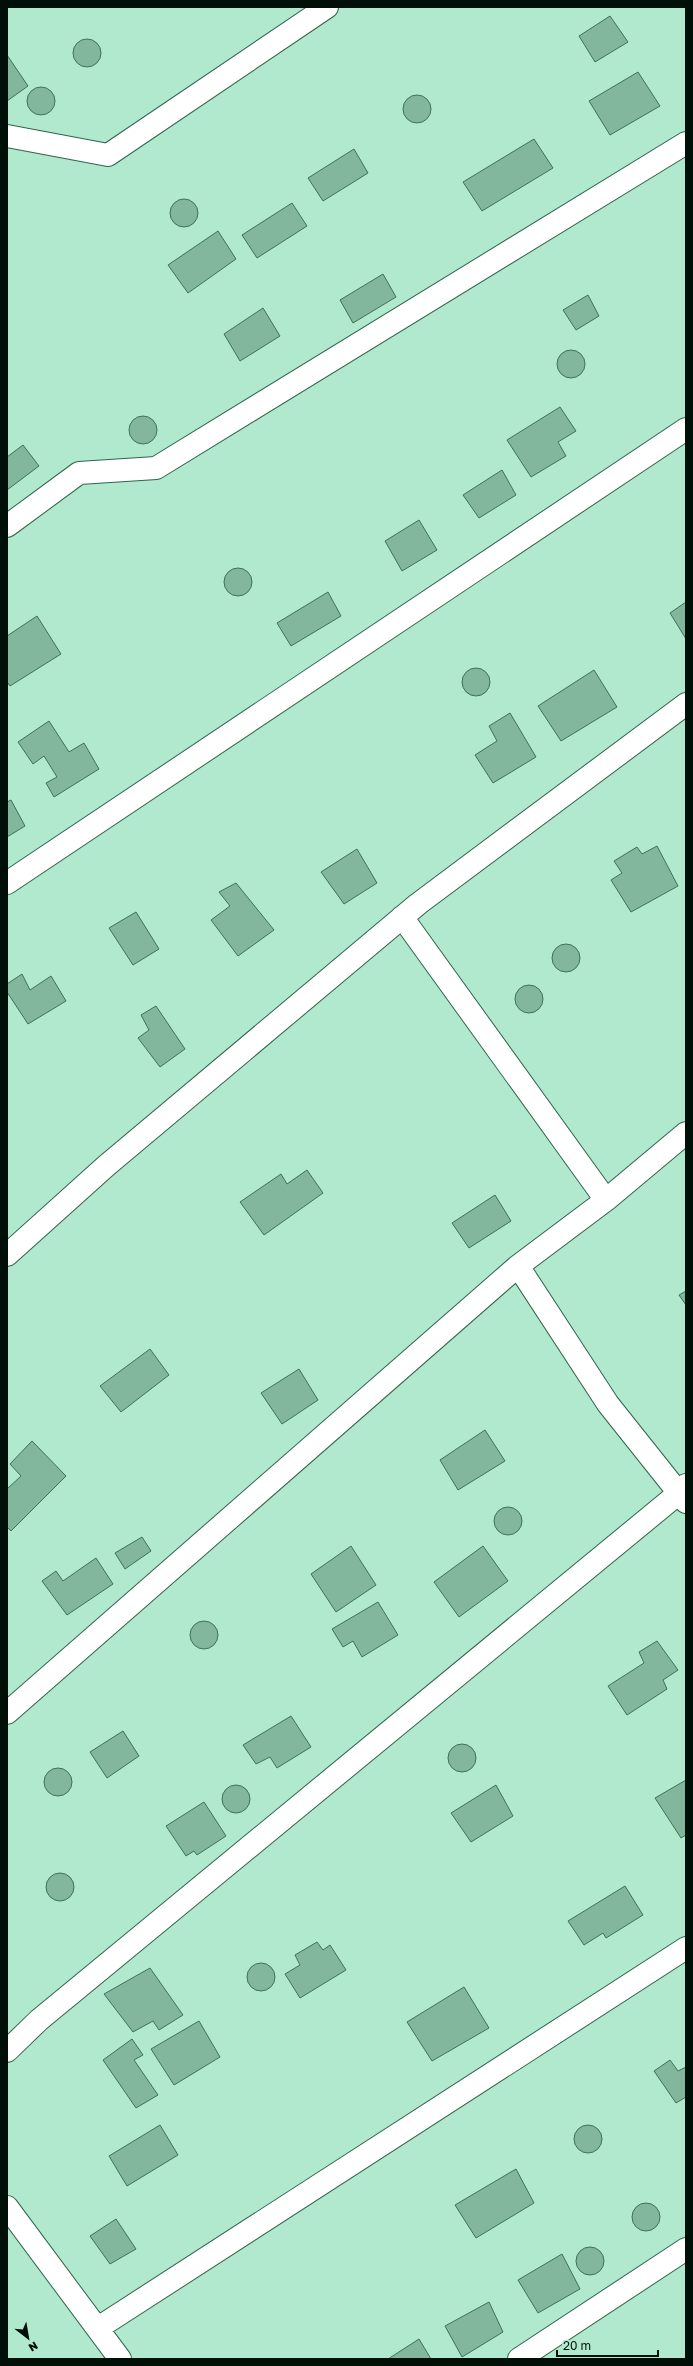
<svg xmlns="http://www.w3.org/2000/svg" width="693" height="2366" font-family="'Golos Text',sans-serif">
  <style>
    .building { fill: #82b79e; stroke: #3d715a }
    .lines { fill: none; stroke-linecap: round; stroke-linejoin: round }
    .street-casing { stroke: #30644e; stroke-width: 24 }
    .street { stroke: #fff; stroke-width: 22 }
  </style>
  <rect width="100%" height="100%" fill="#b1e9ce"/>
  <path class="building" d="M610 16 628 42 595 62 579 36Z
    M73 53a14 14 0 1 1 28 0a14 14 0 1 1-28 0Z
    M7 55 28 86 7 101Z
    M638 72 660 106 610 135 589 101Z
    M27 101a14 14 0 1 1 28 0a14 14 0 1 1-28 0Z
    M403 109a14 14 0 1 1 28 0a14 14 0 1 1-28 0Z
    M534 139 553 168 482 211 463 182Z
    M354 149 368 173 323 201 308 178Z
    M170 213a14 14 0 1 1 28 0a14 14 0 1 1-28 0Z
    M292 203 307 226 257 258 242 235Z
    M218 231 236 259 188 293 168 265Z
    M383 274 396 297 353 323 340 300Z
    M588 295 599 316 576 330 563 310Z
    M263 308 280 336 240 361 224 334Z
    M557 364a14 14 0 1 1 28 0a14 14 0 1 1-28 0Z
    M560 407 576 431 558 442 566 456 531 477 507 440Z
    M129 430a14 14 0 1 1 28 0a14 14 0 1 1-28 0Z
    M23 445 39 466 7 490V457Z
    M502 470 516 495 479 518 463 495Z
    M419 520 437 550 402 571 385 541Z
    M224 582a14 14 0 1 1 28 0a14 14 0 1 1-28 0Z
    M328 592 341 616 291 646 277 623Z
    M686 602V639L670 613Z
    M37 616 61 654 10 686 7 682V636Z
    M462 682a14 14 0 1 1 28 0a14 14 0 1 1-28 0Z
    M594 670 617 707 561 741 538 706Z
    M510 713 536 757 493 783 475 755 497 741 489 726Z
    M49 721 69 752 84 743 99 769 54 797 46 783 57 777 44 756 33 764 18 742Z
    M11 800 25 826 7 837V802Z
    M657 846 678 886 631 912 611 880 622 873 614 861 637 847 642 854Z
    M357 849 377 883 344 904 321 872Z
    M236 883 274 930 238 956 211 920 230 906 219 892Z
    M136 912 159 949 133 965 109 928Z
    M552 958a14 14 0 1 1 28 0a14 14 0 1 1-28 0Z
    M22 974 30 990 51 976 66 1001 28 1024 7 992V984Z
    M515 999a14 14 0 1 1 28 0a14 14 0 1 1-28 0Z
    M156 1006 185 1049 160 1067 138 1038 149 1030 141 1015Z
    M307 1170 323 1193 264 1235 240 1202 281 1174 287 1184Z
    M495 1195 511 1221 469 1248 452 1223Z
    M686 1291V1305L679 1295Z
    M150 1349 169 1375 121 1412 100 1386Z
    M299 1369 318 1400 282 1424 261 1393Z
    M485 1430 505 1461 458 1490 440 1460Z
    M32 1441 66 1476 11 1531 7 1527V1489L21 1476 10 1464Z
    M494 1521a14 14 0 1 1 28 0a14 14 0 1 1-28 0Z
    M142 1537 151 1551 125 1569 115 1553Z
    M351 1546 376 1585 336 1612 311 1574Z
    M483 1546 508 1581 459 1617 434 1582Z
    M96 1558 113 1584 67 1615 42 1581 56 1571 63 1581Z
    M378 1602 398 1635 362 1657 353 1641 343 1647 332 1629Z
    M190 1635a14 14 0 1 1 28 0a14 14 0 1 1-28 0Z
    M657 1641 678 1670 663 1680 667 1689 627 1715 608 1686 644 1663 639 1652Z
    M291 1716 311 1747 277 1768 270 1757 256 1764 243 1745Z
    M123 1731 139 1756 107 1778 90 1752Z
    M448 1758a14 14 0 1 1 28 0a14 14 0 1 1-28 0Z
    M44 1782a14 14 0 1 1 28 0a14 14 0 1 1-28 0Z
    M686 1780V1835L681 1838 655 1798Z
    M222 1799a14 14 0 1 1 28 0a14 14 0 1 1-28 0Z
    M496 1785 513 1816 471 1842 451 1813Z
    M204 1802 226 1836 197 1855 194 1851 186 1856 166 1826Z
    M46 1887a14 14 0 1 1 28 0a14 14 0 1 1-28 0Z
    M625 1886 643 1915 606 1938 603 1933 584 1945 568 1921Z
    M317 1942 323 1950 330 1945 346 1970 300 1998 285 1974 300 1965 295 1955Z
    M247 1977a14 14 0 1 1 28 0a14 14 0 1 1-28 0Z
    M150 1968 183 2015 159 2030 153 2021 133 2032 104 1994Z
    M464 1987 489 2028 432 2061 407 2022Z
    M199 2021 220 2057 174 2085 151 2049Z
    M132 2039 143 2055 134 2060 158 2095 136 2108 103 2060Z
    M670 2060 678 2071 686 2067V2097L676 2103 654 2071Z
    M574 2139a14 14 0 1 1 28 0a14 14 0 1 1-28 0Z
    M160 2125 178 2155 127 2186 109 2156Z
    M516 2169 534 2203 476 2238 455 2205Z
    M632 2217a14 14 0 1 1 28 0a14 14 0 1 1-28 0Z
    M116 2219 136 2249 110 2264 90 2236Z
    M576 2261a14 14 0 1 1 28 0a14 14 0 1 1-28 0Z
    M562 2254 580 2289 538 2313 518 2280Z
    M489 2302 503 2332 462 2357 445 2326Z
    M419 2339 431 2359H388Z"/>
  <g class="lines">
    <g class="street-casing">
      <path id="street" d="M7 136 108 155 327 7
        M7 526 79 473 156 468 686 143
        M7 883 686 429
        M402 917 606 1200
        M7 1255 106 1166 418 904 686 704
        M518 1266 608 1404 686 1502
        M7 1713 518 1266 606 1200 686 1133
        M7 2051 39 2020 679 1493 686 1485
        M7 2207 120 2359
        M98 2328 686 1948
        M519 2359 686 2249"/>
    </g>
    <use href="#street" class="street"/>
  </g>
  <rect width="693" height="2366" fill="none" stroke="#001008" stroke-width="16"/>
  <g transform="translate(28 2338) rotate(149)" stroke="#b1e9ce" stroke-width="3" paint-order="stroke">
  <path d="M0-3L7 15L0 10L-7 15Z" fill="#001008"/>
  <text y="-6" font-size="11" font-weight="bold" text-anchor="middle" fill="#001008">N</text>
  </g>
  <path d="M557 2350v6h101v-6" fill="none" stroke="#001008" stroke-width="2"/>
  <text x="563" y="2350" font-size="12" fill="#001008" stroke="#b1e9ce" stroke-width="3" paint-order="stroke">20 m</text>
</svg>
